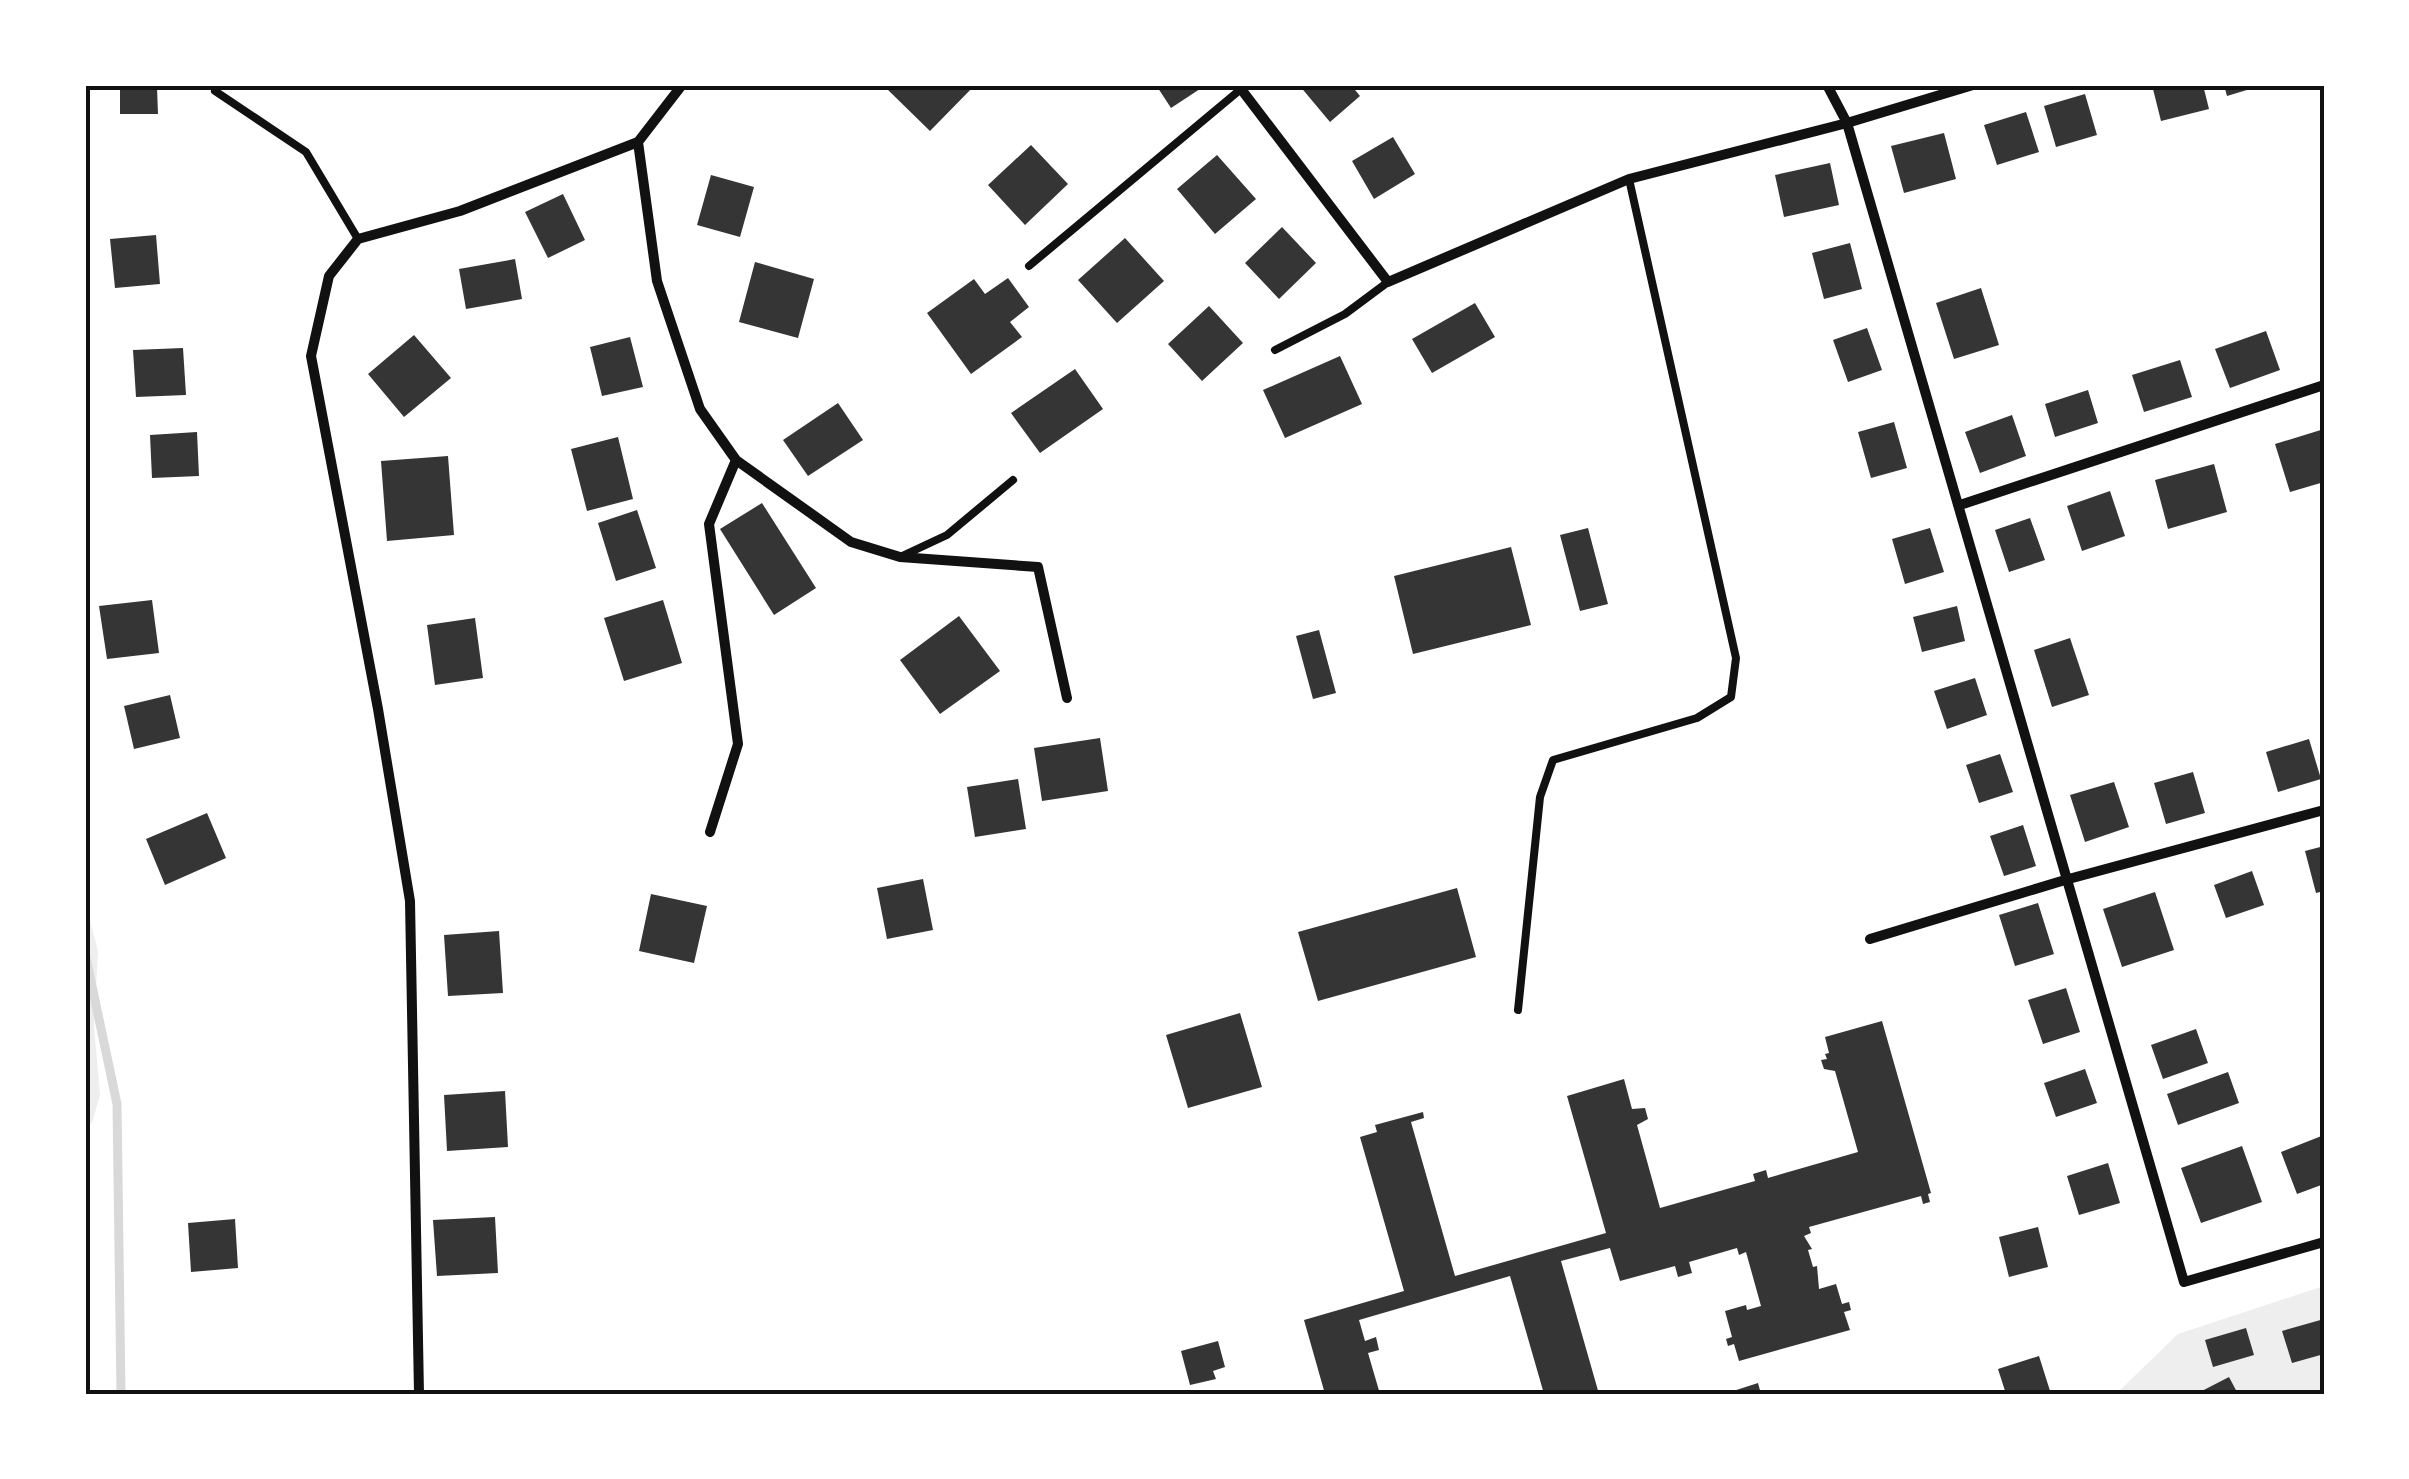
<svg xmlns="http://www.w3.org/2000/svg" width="2409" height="1479" font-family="Raleway,sans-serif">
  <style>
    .green { fill: #eee }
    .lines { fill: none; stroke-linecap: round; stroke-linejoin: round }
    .stream { stroke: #d9d9d9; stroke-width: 9 }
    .building { fill: #353535 }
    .service { stroke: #111; stroke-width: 8 }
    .minor { stroke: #111; stroke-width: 10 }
    .neatline { fill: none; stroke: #111; stroke-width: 4 }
  </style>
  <rect width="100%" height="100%" fill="#fff"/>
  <path class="green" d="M85 902 98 951 94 1026 100 1095 92 1123 85 1125Z
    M2324 1286V1394H2116L2178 1334Z"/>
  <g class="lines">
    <path class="stream" d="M85 953 117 1104 121 1394"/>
  </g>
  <path class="building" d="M889 85H975L930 131 886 88Z
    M1156 85H1206L1171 108Z
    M1299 85H1351L1360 96 1330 122Z
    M2152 85H2203L2209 109 2161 121Z
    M2224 85H2260V86L2227 96Z
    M120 87H157L158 114H120Z
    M2085 94 2097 135 2056 147 2044 106Z
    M2026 112 2039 152 1997 165 1984 125Z
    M1944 133 1956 179 1904 193 1891 146Z
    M1393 137 1415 174 1374 199 1352 161Z
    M1031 145 1068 184 1025 225 988 185Z
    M1217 155 1256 199 1215 234 1177 189Z
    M1830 163 1839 205 1784 217 1775 175Z
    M711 175 754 187 740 237 697 225Z
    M563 194 585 240 548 258 525 212Z
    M1282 227 1316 263 1279 299 1245 263Z
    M156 235 160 284 115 288 110 239Z
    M1125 238 1164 281 1117 323 1078 280Z
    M1850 243 1862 289 1824 299 1812 253Z
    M515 259 522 299 466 309 459 269Z
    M755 262 814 279 798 338 739 322Z
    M1008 278 1029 307 1010 322 1022 337 971 374 927 313 974 279 985 294Z
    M1981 288 1999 345 1954 359 1936 303Z
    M1475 303 1495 337 1432 373 1412 339Z
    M1209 306 1243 343 1202 381 1168 344Z
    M1867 328 1882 370 1848 382 1833 340Z
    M2266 331 2280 370 2230 388 2215 349Z
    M414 335 451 378 404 417 368 374Z
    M630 337 643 387 602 396 590 347Z
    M183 348 186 395 136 397 133 350Z
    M1340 356 1362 404 1285 438 1263 390Z
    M2180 360 2192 397 2144 412 2132 375Z
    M1075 369 1103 409 1040 453 1011 413Z
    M2088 390 2098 423 2055 437 2045 404Z
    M838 403 863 440 808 476 783 440Z
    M2012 415 2026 456 1980 473 1965 432Z
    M1894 422 1907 468 1871 478 1858 432Z
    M2324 429V482L2290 492 2275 444Z
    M197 432 199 476 152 478 150 435Z
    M618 437 633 499 587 511 571 449Z
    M448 456 454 535 387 541 381 461Z
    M2214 464 2227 512 2168 529 2155 480Z
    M2110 491 2125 536 2082 551 2067 506Z
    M762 503 816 588 774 615 720 529Z
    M637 510 656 568 616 581 598 523Z
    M2030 518 2045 560 2009 572 1995 530Z
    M1588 528 1608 604 1580 611 1560 535Z
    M1930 528 1944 572 1905 584 1892 539Z
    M1511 547 1531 625 1413 654 1394 576Z
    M152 600 159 653 107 659 99 606Z
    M663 600 682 663 624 681 604 618Z
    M1957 606 1965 641 1922 652 1913 617Z
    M959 616 1000 671 940 714 900 660Z
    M475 618 483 678 435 685 427 625Z
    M1319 630 1336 693 1313 699 1296 636Z
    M2070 638 2089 695 2052 707 2034 650Z
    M1975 678 1987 715 1947 729 1934 691Z
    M170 695 180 738 134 749 124 706Z
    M1100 738 1108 791 1042 801 1034 748Z
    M2309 739 2321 779 2278 792 2266 752Z
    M2000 754 2013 792 1979 803 1966 765Z
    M2193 772 2205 813 2166 824 2154 783Z
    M1018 779 1026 829 975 837 967 787Z
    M2114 782 2129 827 2085 842 2070 795Z
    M207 813 226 858 165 885 146 839Z
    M2023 825 2036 866 2004 876 1990 836Z
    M2324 846V891L2316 893 2305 851Z
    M2252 871 2264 905 2226 918 2214 885Z
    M923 879 933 930 887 939 877 888Z
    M1457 888 1476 957 1318 1001 1298 932Z
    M2155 892 2174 950 2122 967 2103 909Z
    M651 894 707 906 694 963 639 951Z
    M2038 903 2054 954 2015 966 1999 915Z
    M499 931 503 993 448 996 444 935Z
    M2066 988 2080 1032 2043 1044 2028 1000Z
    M1240 1013 1262 1087 1188 1108 1166 1035Z
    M1882 1021 1931 1193 1928 1194 1930 1202 1923 1204 1921 1196 1809 1227 1811 1233 1804 1236 1812 1249 1808 1250 1813 1267 1817 1266 1819 1289 1836 1284 1842 1304 1849 1302 1851 1310 1844 1312 1850 1330 1739 1361 1734 1344 1728 1346 1726 1339 1732 1337 1725 1311 1746 1305 1747 1310 1761 1306 1746 1252 1739 1255 1737 1248 1689 1262 1692 1273 1678 1277 1675 1266 1620 1281 1610 1248 1561 1261 1599 1394H1544L1510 1276 1359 1320 1365 1341 1376 1337 1379 1350 1368 1353 1380 1394H1325L1304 1320 1404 1291 1360 1137 1377 1132 1375 1125 1423 1112 1424 1118 1411 1122 1455 1276 1606 1233 1567 1096 1624 1079 1632 1109 1645 1108 1648 1119 1637 1125 1660 1208 1755 1181 1753 1174 1766 1170 1768 1178 1858 1152 1835 1071 1824 1069 1821 1060 1827 1059 1825 1054 1829 1053 1825 1037Z
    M2196 1029 2208 1063 2163 1079 2151 1045Z
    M2085 1069 2097 1103 2056 1117 2044 1083Z
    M2228 1072 2239 1103 2178 1125 2167 1094Z
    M505 1091 508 1147 447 1151 444 1095Z
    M2324 1135V1184L2297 1194 2281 1152Z
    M2242 1146 2262 1202 2201 1223 2181 1168Z
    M2108 1163 2120 1203 2079 1215 2067 1176Z
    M495 1217 498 1273 437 1276 433 1220Z
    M235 1219 238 1268 191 1272 188 1223Z
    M2038 1227 2048 1267 2009 1277 1999 1237Z
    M2324 1319V1354L2292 1363 2282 1331Z
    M2246 1328 2254 1355 2213 1367 2205 1340Z
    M1218 1341 1225 1367 1213 1371 1216 1379 1190 1385 1181 1351Z
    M2039 1356 2051 1394H2006L1998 1369Z
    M2229 1377 2238 1394H2196Z
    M1758 1383 1761 1394H1727V1393Z"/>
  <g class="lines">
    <path class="service" d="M215 91 306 152 358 239
      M1029 266 1241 89
      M1275 350 1345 314 1388 282
      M900 557 947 535 1013 480
      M1518 1010 1540 797 1553 760 1697 718 1731 697 1736 658 1629 179"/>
    <path class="minor" d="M1238 85 1388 282 1629 179 1847 123 1973 85
      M1827 85 1847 123C1961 509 2070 896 2184 1282L2324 1242
      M638 142 657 281 700 409 736 460 851 542 900 557 1038 567 1067 698
      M1960 505 2324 385
      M710 832 738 744 709 524 736 460
      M1870 939 2065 880 2324 810
      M419 1394 410 901 378 709 311 356 329 276 358 239 460 211 638 142 682 85"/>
  </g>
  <rect width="2409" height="1479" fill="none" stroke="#ffffff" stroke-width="175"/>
  <rect x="88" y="88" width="2234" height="1304" class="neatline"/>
</svg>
